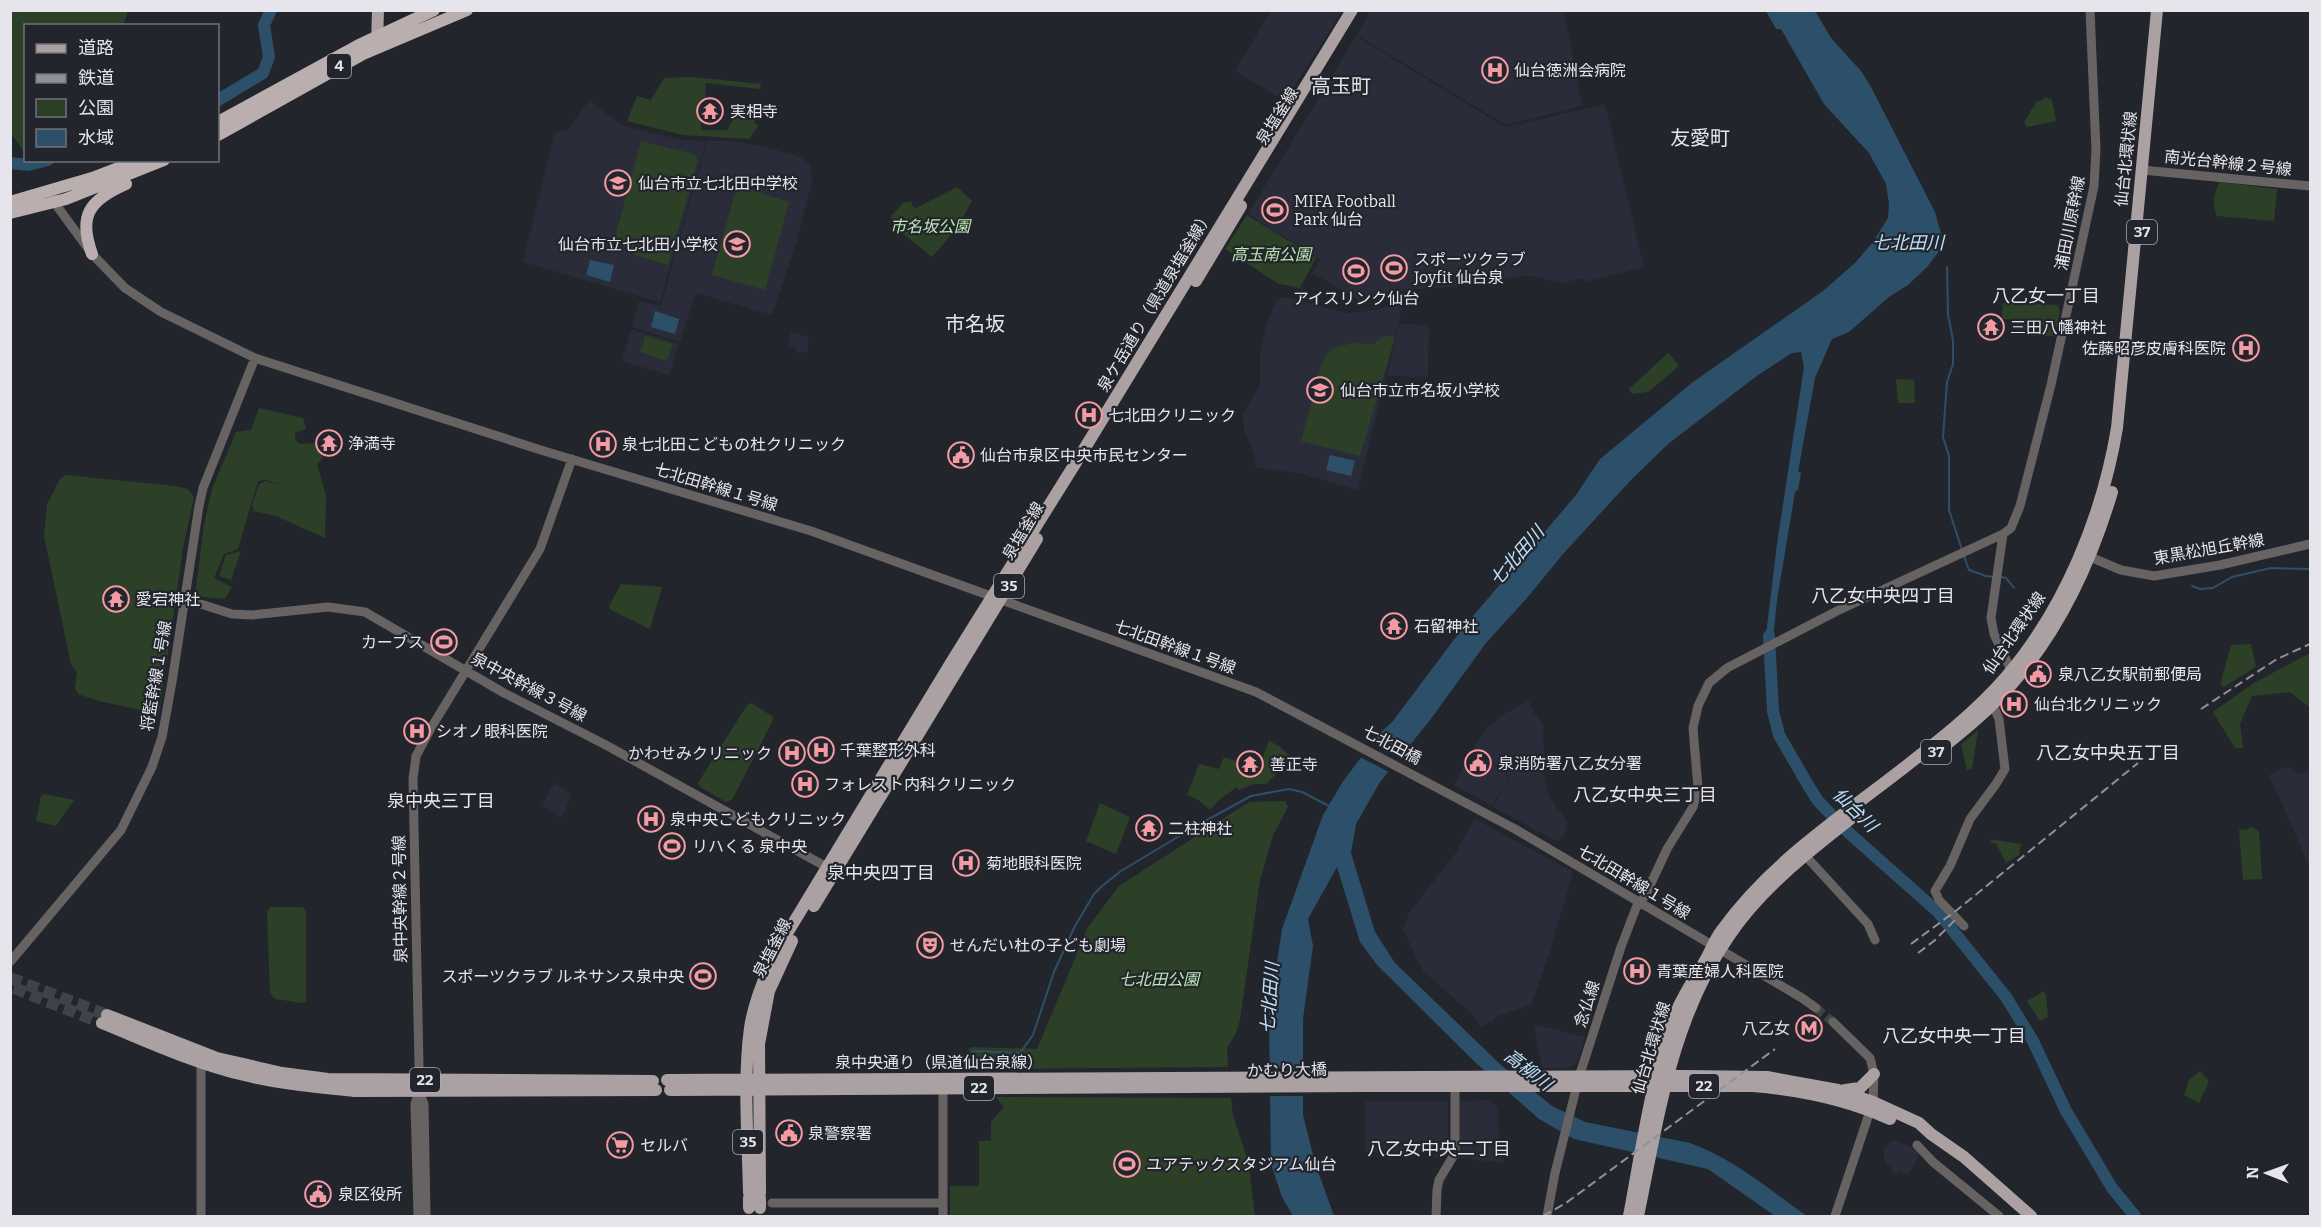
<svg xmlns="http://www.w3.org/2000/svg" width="2321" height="1227" font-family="Bitter,'Noto Sans JP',serif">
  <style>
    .built { fill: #2a2c39 }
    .green { fill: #2c4028 }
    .water { fill: #2d506a }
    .pier { fill: #23252c }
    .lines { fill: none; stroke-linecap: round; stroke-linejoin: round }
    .stream { stroke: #2d506a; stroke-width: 2 }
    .river { stroke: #2d506a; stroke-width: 12 }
    .tertiary-tunnel { stroke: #404249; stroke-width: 9; stroke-dasharray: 9 4.5; stroke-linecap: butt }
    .primary-tunnel { stroke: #404249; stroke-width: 12; stroke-dasharray: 12 6; stroke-linecap: butt }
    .tertiary { stroke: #686363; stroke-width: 9 }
    .primary { stroke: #aca1a2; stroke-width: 12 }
    .trunk { stroke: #baaeae; stroke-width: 12 }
    .rail { stroke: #919198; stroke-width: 2; stroke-dasharray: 9 4.5; stroke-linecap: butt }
    .labels { text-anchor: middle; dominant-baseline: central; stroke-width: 4.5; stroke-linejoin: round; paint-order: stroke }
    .shield { fill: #23252c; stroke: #ababb2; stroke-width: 1.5 }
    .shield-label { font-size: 15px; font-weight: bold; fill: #e5e5eb }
    .poi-label { font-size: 16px; fill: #e5e5eb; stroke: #23252c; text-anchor: start }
    .street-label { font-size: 16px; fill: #e5e5eb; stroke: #23252c }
    .park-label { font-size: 16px; font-style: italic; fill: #bae9b2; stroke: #23252c }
    .water-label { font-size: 18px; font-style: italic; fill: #bee2fd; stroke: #23252c }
    .neighbourhood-label { font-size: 18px; fill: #e5e5eb; stroke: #23252c }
    .quarter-label { font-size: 20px; fill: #e5e5eb; stroke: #23252c }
  </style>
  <rect width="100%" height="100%" fill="#23252c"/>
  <path class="built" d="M1371 10 1564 11 1582 106 1506 125 1357 35Z
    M1271 11H1342L1285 101 1235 71Z
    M1356 36 1505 127 1605 104 1644 267 1585 282 1584 278 1561 283 1527 275 1463 286 1406 290 1361 301 1312 273 1320 260 1248 214Z
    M590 99 597 107 624 126 683 140 706 141 660 302 523 262 555 133 568 130Z
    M707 141H729L761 146 800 157 810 165 812 181 797 240 772 315 696 293 680 342 632 327 639 301 661 306Z
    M1283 297 1348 313 1376 310 1404 301 1358 490 1302 474 1256 467 1255 457 1244 429 1243 414 1260 385V353L1266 325 1277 300Z
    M1399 324 1429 325 1428 377 1387 376Z
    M631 329 679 344 669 375 622 361Z
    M791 332 809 337 807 353 797 352V348L788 346Z
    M1529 701 1534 713 1543 724 1544 757 1542 769 1549 797 1567 821 1566 831 1558 842 1493 807 1509 779 1507 771 1471 751 1487 728 1504 714Z
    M1471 753 1506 772 1508 780 1492 806 1454 785Z
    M2288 766 2297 774 2310 770V867L2269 775Z
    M554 783 571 794 562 818 542 805Z
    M1475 819 1573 872 1550 951 1531 1005 1495 1017 1493 1022 1489 1021 1482 1028 1471 1013 1423 971 1403 930 1409 913 1455 854Z
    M1537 1025 1585 1037 1577 1063 1569 1068H1542L1534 1027Z
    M1490 1100 1498 1107V1132L1504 1163 1458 1158V1101Z
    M1365 1101H1448V1151H1441V1157H1435L1434 1153 1365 1152Z
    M1894 1140 1911 1147 1918 1151 1919 1157 1907 1175 1900 1171 1895 1174 1884 1159V1147Z"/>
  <path class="green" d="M10 11H128L123 25 26 26 25 153 11 133Z
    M692 77 761 84 760 89 706 83 705 98 701 100V130H727L734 118 754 120 755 124 759 125 749 139 683 135 627 121 637 96 651 100 664 78Z
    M2044 97 2052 100 2056 121 2027 127 2024 122 2037 101 2043 100Z
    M641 141 694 154 698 160 668 265 635 255 614 241Z
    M2220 182 2277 189 2274 221 2217 216C2212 208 2214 189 2220 182Z
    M737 186 789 202 765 290 712 275Z
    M957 187 972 201 956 229 932 257 894 226 891 216 903 203 911 201 914 209Z
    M1247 215 1316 258 1300 288 1279 284 1225 249Z
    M2003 303 2057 305 2060 310 2055 336 2018 335V320L2002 319Z
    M645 336 673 344 667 361 640 352Z
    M1384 336 1395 337 1360 456 1301 441 1322 363 1327 354 1334 348 1353 343 1373 344Z
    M1668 353 1679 366 1648 392 1632 394 1629 389Z
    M1896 379 1914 380 1915 403H1898Z
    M259 408 303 418 306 429 295 433V439L299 444 318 443 323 458 317 464 326 496 325 538 276 516 254 511 252 505 259 484 266 481 293 488 266 480 258 481 238 549 224 554 214 578 232 587 225 599 195 596 204 525 212 489 236 432 251 430Z
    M65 475 175 486 188 489 194 497 183 548 159 714 99 701 78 694 75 688 77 672 71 664 44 536 47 505 60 479Z
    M241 551 231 580 219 576 226 555Z
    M621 584 662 587 650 629 611 610 609 606Z
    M2251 644 2256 667 2224 687 2220 685 2231 645Z
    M2310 653V708L2290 692 2252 696 2240 724 2243 748H2235L2213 712 2254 683Z
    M751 703 772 716 773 720 732 800 726 802 700 787 698 783 747 705Z
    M1978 730 1972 769 1967 770 1961 745Z
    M1269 741 1279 746 1292 758 1266 784H1254L1239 790 1237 787 1220 799 1210 810 1199 800 1187 795 1199 764 1219 769 1224 757 1238 762 1236 770 1255 777Z
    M44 794 74 800 56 826 36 821 41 796Z
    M1285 801 1288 807 1273 835 1260 880 1240 1020 1236 1033 1227 1048 1228 1067 980 1069 968 1049 972 1047 1037 1049 1088 927 1119 886 1249 802Z
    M1100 803 1130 817 1116 854 1086 841Z
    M2250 826 2259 831 2262 879 2243 880 2239 830 2249 829Z
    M1990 839 2021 844 2019 855 2006 863 1996 843H1992Z
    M270 907H302L306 910V1002L303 1003 275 999 270 993 267 912Z
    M2044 991 2046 996 2048 1017 2040 1021 2027 1001Z
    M2200 1071 2209 1081 2199 1103 2184 1095 2189 1080Z
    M996 1097 1231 1098 1233 1116 1248 1161 1255 1216H950V1186H979V1141H991V1122L1004 1107Z"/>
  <path class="water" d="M1766 11H1815L1831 38 1861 71 1871 87 1935 212 1942 237 1940 250 1927 267 1908 285 1889 297 1849 332 1832 339 1815 378 1798 472 1801 473 1798 490 1795 492 1777 600 1773 639 1765 643 1777 544 1804 367 1801 352 1792 353 1758 375 1668 444 1630 481 1563 554 1527 598 1486 643 1430 720 1380 782 1356 824 1351 853 1375 932 1395 963 1502 1066 1552 1106 1585 1122 1690 1143C1734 1159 1770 1190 1807 1216H1775L1708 1169 1574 1139 1539 1119 1477 1064 1377 965 1360 942 1337 867 1308 919 1313 946 1303 1019V1115L1315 1163 1334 1216H1293L1282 1197 1271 1164 1269 1015 1282 929 1323 815 1342 783 1376 737 1393 721 1462 629 1576 495 1600 459 1693 382 1823 291 1855 263 1873 242 1888 218 1889 204 1886 184 1869 153 1824 104 1781 29H1776Z
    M590 260 614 265 610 282 586 275Z
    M655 311 679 319 675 334 651 327Z
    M1330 455 1355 461 1351 476 1326 470Z"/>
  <path class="pier" d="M1370 739 1404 757 1391 773 1358 756Z
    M1267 1068H1306V1096H1267Z"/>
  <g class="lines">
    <path class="stream" d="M1947 267 1948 315 1953 340V364L1947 382 1943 437 1949 456V510L1962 550
      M1964 556 1969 570 1986 576 1995 577
      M2001 577 2006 578 2014 588
      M2192 586 2200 589 2213 588 2232 577 2271 568 2310 569
      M973 1051 1020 1053 1033 1035 1054 972 1074 928 1094 894 1101 887 1121 871 1196 826 1251 796 1289 789 1302 792 1329 806"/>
    <path class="river" d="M218 100 263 73 269 57 264 25 271 10
      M10 163 28 165 48 160
      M1769 636 1773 711 1779 735 1808 785 1818 801 1849 833 1938 912 2006 997 2033 1041 2066 1111 2112 1188 2135 1216"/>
    <path class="tertiary-tunnel" d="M1816 1008 1833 1022"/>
    <path class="primary-tunnel" d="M10 978 107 1015
      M14 988 102 1023"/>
    <path class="tertiary" d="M2142 170 2310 186
      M53 196 54 202 92 254 125 288 161 312 255 358 544 451 811 531 1256 692 1515 829 1802 998 1816 1008
      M2003 534 1991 618 1994 634 2011 670
      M2083 554 2121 570 2154 576 2220 565 2310 544
      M185 599 232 614 252 615 328 607 365 612 504 693 604 744 841 875
      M1802 852 1868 924 1875 940
      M1964 926 1939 900 1935 891 1950 866 1970 819 1996 784 2005 769 1999 719 1993 705
      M10 962 121 830 152 767 162 737 172 682 199 506 203 488 255 358
      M1833 1022 1870 1058 1874 1074 1873 1102 1835 1216
      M943 1084V1216
      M419 1091 424 1104 426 1216
      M1917 1145 1933 1162 1999 1216
      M772 1203H943
      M201 1216V1057
      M418 1216 415 1104 419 1091V1066L413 779 416 756 431 728 540 549 572 459
      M1436 1216 1437 1190 1439 1180 1455 1153V1086
      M1547 1216 1555 1173 1579 1077 1621 947 1636 908 1645 896 1667 849 1693 807 1698 788 1693 728 1698 706 1709 683 1727 668 1837 611 2003 534 2011 528 2020 506 2051 385 2094 186 2096 150 2090 10"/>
    <path class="primary" d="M377 45 378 10
      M1196 281 1241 206
      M1938 751C1957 736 1977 720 1994 703 2052 646 2089 569 2112 492
      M814 906 1037 539
      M107 1015 217 1058 282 1073 328 1079 653 1081
      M102 1023C149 1042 196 1064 244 1075 280 1084 317 1087 354 1091L656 1090
      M667 1080 1685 1076 1767 1077 1838 1090 1873 1102 1919 1123 1931 1134 1964 1157 2031 1216
      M670 1090 1363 1086H1753C1802 1090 1846 1099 1890 1119
      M1845 1090 1860 1088 1874 1074
      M749 1193C748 1142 743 1078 750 1028 754 1001 765 975 777 950L952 661 1083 451 1352 10
      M760 1193 759 1044 769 991 792 941
      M760 1198V1208
      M749 1208V1198
      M1629 1216C1642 1148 1651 1075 1677 1010 1685 992 1696 976 1706 959 1711 950 1715 939 1722 930 1769 864 1838 819 1901 770 1937 742 1976 712 2006 677 2065 608 2102 517 2117 428L2157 10
      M1638 1216C1658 1120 1671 1019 1729 936 1762 887 1812 849 1858 813"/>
    <path class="trunk" d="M218 122 359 45 434 10
      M218 135 363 54 467 10
      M10 202 92 178 139 160
      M10 213 66 199 164 160
      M92 254C78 216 89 200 126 184"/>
    <path class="rail" d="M2201 709 2277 659 2310 644
      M1911 944 1957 910 2138 763
      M1918 953 1934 941 1955 920
      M1543 1216 1566 1203 1775 1049"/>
  </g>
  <defs>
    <g id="hospital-ring" transform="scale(1.35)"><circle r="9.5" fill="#23252c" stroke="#f49aa2" stroke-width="1.5"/><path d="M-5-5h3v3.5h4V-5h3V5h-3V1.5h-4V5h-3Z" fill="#f49aa2"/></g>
    <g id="temple-ring" transform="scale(1.35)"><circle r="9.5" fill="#23252c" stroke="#f49aa2" stroke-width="1.5"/><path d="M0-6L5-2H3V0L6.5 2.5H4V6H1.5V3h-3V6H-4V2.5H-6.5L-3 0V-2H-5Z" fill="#f49aa2"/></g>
    <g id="school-ring" transform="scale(1.35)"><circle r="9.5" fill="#23252c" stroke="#f49aa2" stroke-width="1.5"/><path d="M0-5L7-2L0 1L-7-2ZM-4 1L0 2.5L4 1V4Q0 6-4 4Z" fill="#f49aa2"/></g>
    <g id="stadium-ring" transform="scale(1.35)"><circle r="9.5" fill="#23252c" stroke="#f49aa2" stroke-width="1.5"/><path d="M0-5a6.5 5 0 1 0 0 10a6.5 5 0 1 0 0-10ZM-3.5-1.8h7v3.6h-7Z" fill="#f49aa2"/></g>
    <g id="civic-ring" transform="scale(1.35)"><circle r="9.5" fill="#23252c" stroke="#f49aa2" stroke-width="1.5"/><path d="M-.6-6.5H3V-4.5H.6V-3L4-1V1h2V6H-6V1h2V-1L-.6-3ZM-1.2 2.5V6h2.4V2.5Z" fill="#f49aa2"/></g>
    <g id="theatre-ring" transform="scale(1.35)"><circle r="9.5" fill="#23252c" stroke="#f49aa2" stroke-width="1.5"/><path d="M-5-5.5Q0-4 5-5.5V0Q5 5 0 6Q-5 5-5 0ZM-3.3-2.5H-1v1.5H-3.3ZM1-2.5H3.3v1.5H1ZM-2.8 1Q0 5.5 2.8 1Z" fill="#f49aa2"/></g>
    <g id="metro-ring" transform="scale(1.35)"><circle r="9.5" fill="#23252c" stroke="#f49aa2" stroke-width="1.5"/><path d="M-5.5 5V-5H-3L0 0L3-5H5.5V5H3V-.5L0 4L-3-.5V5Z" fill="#f49aa2"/></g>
    <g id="supermarket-ring" transform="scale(1.35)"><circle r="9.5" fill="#23252c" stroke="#f49aa2" stroke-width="1.5"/><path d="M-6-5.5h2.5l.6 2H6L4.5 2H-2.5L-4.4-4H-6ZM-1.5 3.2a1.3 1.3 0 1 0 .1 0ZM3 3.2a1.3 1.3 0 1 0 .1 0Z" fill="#f49aa2"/></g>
  </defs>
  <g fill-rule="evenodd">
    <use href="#hospital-ring" x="1495" y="70"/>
    <use href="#temple-ring" x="710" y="111"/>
    <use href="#school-ring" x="618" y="183"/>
    <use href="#stadium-ring" x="1275" y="210"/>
    <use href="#school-ring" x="737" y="244"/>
    <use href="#stadium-ring" x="1394" y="268"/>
    <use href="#stadium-ring" x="1356" y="271"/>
    <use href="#temple-ring" x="1991" y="327"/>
    <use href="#hospital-ring" x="2246" y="348"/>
    <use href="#school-ring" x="1320" y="390"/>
    <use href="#hospital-ring" x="1089" y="415"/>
    <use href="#temple-ring" x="329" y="443"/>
    <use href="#hospital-ring" x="603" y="444"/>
    <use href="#civic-ring" x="961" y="455"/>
    <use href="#temple-ring" x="116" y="599"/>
    <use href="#temple-ring" x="1394" y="626"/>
    <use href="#stadium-ring" x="444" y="642"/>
    <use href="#civic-ring" x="2038" y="674"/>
    <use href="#hospital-ring" x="2014" y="704"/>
    <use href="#hospital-ring" x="417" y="731"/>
    <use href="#hospital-ring" x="821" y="750"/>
    <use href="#hospital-ring" x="792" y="753"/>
    <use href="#civic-ring" x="1478" y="763"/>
    <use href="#temple-ring" x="1250" y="764"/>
    <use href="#hospital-ring" x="805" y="784"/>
    <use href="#hospital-ring" x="651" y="819"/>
    <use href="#temple-ring" x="1149" y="828"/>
    <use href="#stadium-ring" x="672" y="846"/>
    <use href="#hospital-ring" x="966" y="863"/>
    <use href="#theatre-ring" x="930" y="945"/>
    <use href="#hospital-ring" x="1637" y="971"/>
    <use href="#stadium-ring" x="703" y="976"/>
    <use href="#metro-ring" x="1809" y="1028"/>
    <use href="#civic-ring" x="789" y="1133"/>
    <use href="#supermarket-ring" x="620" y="1145"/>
    <use href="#stadium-ring" x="1127" y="1164"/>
    <use href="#civic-ring" x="318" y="1194"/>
  </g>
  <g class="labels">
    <g class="shield">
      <rect x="327" y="54" width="24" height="24" rx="4.5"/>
      <rect x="2127" y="220" width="30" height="24" rx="4.5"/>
      <rect x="994" y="574" width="30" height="24" rx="4.5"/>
      <rect x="1921" y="740" width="30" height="24" rx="4.5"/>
      <rect x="410" y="1068" width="30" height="24" rx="4.5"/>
      <rect x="1689" y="1074" width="30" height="24" rx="4.5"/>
      <rect x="964" y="1076" width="30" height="24" rx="4.5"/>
      <rect x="733" y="1130" width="30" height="24" rx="4.5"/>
    </g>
    <g class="shield-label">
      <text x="339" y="66">4</text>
      <text x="2142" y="232">37</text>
      <text x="1009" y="586">35</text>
      <text x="1936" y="752">37</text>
      <text x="425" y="1080">22</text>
      <text x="1704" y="1086">22</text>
      <text x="979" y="1088">22</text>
      <text x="748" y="1142">35</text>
    </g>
    <g class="poi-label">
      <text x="1514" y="70">仙台徳洲会病院</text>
      <text x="730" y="111">実相寺</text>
      <text x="638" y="183">仙台市立七北田中学校</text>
      <text x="1294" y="201">MIFA Football<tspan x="1294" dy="18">Park 仙台</tspan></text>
      <text x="718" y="244" text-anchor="end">仙台市立七北田小学校</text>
      <text x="1414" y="259">スポーツクラブ<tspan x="1414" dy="18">Joyfit 仙台泉</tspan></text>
      <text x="1356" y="298" text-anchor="middle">アイスリンク仙台</text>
      <text x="2010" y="327">三田八幡神社</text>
      <text x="2226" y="348" text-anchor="end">佐藤昭彦皮膚科医院</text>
      <text x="1340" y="390">仙台市立市名坂小学校</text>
      <text x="1108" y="415">七北田クリニック</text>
      <text x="348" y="443">浄満寺</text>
      <text x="622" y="444">泉七北田こどもの杜クリニック</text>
      <text x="980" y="455">仙台市泉区中央市民センター</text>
      <text x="136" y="599">愛宕神社</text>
      <text x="1414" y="626">石留神社</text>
      <text x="424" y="642" text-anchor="end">カーブス</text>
      <text x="2058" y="674">泉八乙女駅前郵便局</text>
      <text x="2034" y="704">仙台北クリニック</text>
      <text x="436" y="731">シオノ眼科医院</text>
      <text x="840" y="750">千葉整形外科</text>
      <text x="772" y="753" text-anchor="end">かわせみクリニック</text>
      <text x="1498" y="763">泉消防署八乙女分署</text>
      <text x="1270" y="764">善正寺</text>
      <text x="824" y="784">フォレスト内科クリニック</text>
      <text x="670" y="819">泉中央こどもクリニック</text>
      <text x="1168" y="828">二柱神社</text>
      <text x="692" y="846">リハくる 泉中央</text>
      <text x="986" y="863">菊地眼科医院</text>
      <text x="950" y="945">せんだい杜の子ども劇場</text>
      <text x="1656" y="971">青葉産婦人科医院</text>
      <text x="684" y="976" text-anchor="end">スポーツクラブ ルネサンス泉中央</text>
      <text x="1790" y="1028" text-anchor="end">八乙女</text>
      <text x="808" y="1133">泉警察署</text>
      <text x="640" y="1145">セルバ</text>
      <text x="1146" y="1164">ユアテックスタジアム仙台</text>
      <text x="338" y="1194">泉区役所</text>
    </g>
    <g class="street-label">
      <text transform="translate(1277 116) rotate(-58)">泉塩釜線</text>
      <text transform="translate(2126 159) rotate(-84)">仙台北環状線</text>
      <text transform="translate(2228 163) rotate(6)">南光台幹線２号線</text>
      <text transform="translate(2070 223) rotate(-79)">浦田川原幹線</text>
      <text transform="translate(1155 301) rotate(-59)">泉ケ岳通り（県道泉塩釜線）</text>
      <text transform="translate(716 487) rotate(17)">七北田幹線１号線</text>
      <text transform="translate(1023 531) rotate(-59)">泉塩釜線</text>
      <text transform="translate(2209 549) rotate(-10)">東黒松旭丘幹線</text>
      <text transform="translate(2014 633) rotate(-55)">仙台北環状線</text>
      <text transform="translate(1175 647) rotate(20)">七北田幹線１号線</text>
      <text transform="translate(156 676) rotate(-80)">将監幹線１号線</text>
      <text transform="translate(529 687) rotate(28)">泉中央幹線３号線</text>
      <text transform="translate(1392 745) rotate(28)">七北田橋</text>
      <text transform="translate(1634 882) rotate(31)">七北田幹線１号線</text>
      <text transform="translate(400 899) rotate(-91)">泉中央幹線２号線</text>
      <text transform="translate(772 948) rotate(-63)">泉塩釜線</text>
      <text transform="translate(1587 1004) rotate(-72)">念仏線</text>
      <text transform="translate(1651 1048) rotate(-73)">仙台北環状線</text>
      <text x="939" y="1062">泉中央通り（県道仙台泉線）</text>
      <text transform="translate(1287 1070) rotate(-1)">かむり大橋</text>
    </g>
    <g class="park-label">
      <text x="930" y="226">市名坂公園</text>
      <text x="1271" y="254">高玉南公園</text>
      <text x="1159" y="979">七北田公園</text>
    </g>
    <g class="water-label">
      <text x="1908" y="243">七北田川</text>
      <text transform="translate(1517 556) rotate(-49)">七北田川</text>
      <text transform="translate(1855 810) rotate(44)">仙台川</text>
      <text transform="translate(1270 998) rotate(-86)">七北田川</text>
      <text transform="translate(1528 1070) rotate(38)">高柳川</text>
    </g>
    <g class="neighbourhood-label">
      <text x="2046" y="296">八乙女一丁目</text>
      <text x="1883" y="596">八乙女中央四丁目</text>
      <text x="2108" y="753">八乙女中央五丁目</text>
      <text x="1645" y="795">八乙女中央三丁目</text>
      <text x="441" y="801">泉中央三丁目</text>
      <text x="881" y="873">泉中央四丁目</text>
      <text x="1954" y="1036">八乙女中央一丁目</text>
      <text x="1439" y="1149">八乙女中央二丁目</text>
    </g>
    <g class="quarter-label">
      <text x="1341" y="86">高玉町</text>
      <text x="1700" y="138">友愛町</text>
      <text x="975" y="324">市名坂</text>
    </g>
  </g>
  <rect width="2321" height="1227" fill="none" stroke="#e5e5eb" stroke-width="24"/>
  <rect x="24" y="24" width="195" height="138" fill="#23252c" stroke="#717278" stroke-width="1.5"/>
  <rect x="36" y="44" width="30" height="9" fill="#aca1a2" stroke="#717278" stroke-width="1.5"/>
  <text x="78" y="54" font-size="18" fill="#e5e5eb">道路</text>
  <rect x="36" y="74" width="30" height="9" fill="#919198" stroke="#717278" stroke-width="1.5"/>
  <text x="78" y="84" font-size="18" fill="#e5e5eb">鉄道</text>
  <rect x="36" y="99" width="30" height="18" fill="#2c4028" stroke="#717278" stroke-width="1.5"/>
  <text x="78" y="114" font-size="18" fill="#e5e5eb">公園</text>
  <rect x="36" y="129" width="30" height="18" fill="#2d506a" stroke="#717278" stroke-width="1.5"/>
  <text x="78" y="144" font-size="18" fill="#e5e5eb">水域</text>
  <g transform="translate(2267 1173) rotate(271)" stroke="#23252c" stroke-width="4.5" paint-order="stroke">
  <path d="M0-4.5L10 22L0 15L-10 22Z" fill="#e5e5eb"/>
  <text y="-9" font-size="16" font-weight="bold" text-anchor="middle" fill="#e5e5eb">N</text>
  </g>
</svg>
